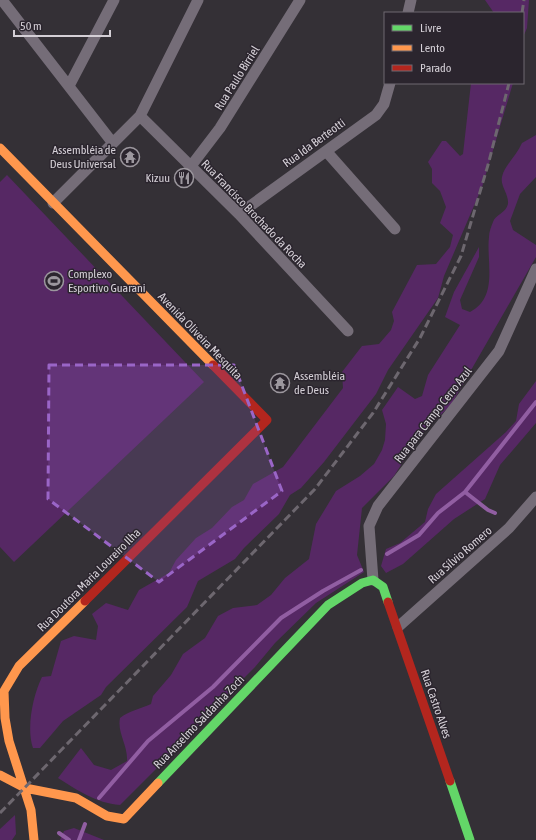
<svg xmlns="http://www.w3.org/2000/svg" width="536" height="840" font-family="'Asap Condensed',sans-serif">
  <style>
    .green { fill: #562864 }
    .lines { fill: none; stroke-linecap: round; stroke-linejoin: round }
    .stream { stroke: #915ea2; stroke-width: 4 }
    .street { stroke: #756d78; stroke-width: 11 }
    .fast { stroke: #63d668; stroke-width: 9 }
    .slow { stroke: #ff974d; stroke-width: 9 }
    .jam { stroke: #b3261e; stroke-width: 9 }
    .rail { stroke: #6d676f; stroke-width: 3; stroke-dasharray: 8 4; stroke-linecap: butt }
    .marked { fill: #9a65c7; fill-opacity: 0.2; stroke: #9a65c7; stroke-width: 3; stroke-dasharray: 8 5; stroke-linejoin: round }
    .labels { text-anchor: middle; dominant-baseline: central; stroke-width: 3; stroke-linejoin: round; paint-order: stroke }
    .street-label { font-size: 12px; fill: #d4cfd6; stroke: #2b252e }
    .poi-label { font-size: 12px; fill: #d4cfd6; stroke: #2b252e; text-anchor: end }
  </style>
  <rect width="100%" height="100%" fill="#343036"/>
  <path class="green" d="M485 0H529L527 28 523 37V13H494Z
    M471 83H513L482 187 444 276 438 298 388 370 376 394 324 462 301 488 290 495 279 514 244 548 235 559 198 581 187 607 106 687 101 695 63 721 40 748H33C26 728 33 695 42 677L51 676 61 641 74 636 96 640 98 626 92 614 106 603 128 610 139 590 169 573 176 560 196 538 212 528 232 507 244 500 253 484 283 467 343 388 342 372 362 346 379 344 391 330 394 321 392 312 417 265 436 264 450 247 453 235 440 223 446 207 440 191 432 183V169L428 162 442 141H446L460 156 463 154Z
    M536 135V177L520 194 510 221 513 230 536 245V257L451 405 420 435 394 476 362 508 357 555 364 572 316 603 275 643 255 667 230 692 207 718 120 805C96 803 77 790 58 778L81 748 94 765 111 770 127 761C128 745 117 733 120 718 129 711 140 709 151 704L153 696 171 675 183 654 205 638 218 616 233 608 257 605 271 595 285 578 309 559 316 524 336 491 360 476 374 464 382 450 385 440 386 424 382 410 398 387 415 399 422 396 428 375 460 325 445 317 454 292 479 247V257L460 300 462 309 470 312C499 297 486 262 489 237 489 232 491 227 493 222 495 215 506 213 508 204 509 194 500 186 502 177 504 166 517 155 522 143Z
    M7 175 204 382 14 562 0 547V182Z
    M536 381V423L500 465 485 499 454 519 403 564 386 573 381 566 386 549 400 543 425 522 428 509 436 494 506 432 516 421 519 404Z
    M15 815 16 834 12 840H0V829Z
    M74 828 104 840H60L64 831Z"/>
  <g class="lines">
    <path class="stream" d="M465 492 488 510 495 513
      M387 554 419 535 438 513 465 492 536 402
      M99 798 148 741 213 687 281 618 323 591 361 570
      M59 833 69 840
      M79 840 85 824"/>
    <path class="street" d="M2 0 112 142
      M408 13 411 0
      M69 86 114 0
      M140 116 239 214 348 331
      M326 151 395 229
      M191 166 220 128 300 0
      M53 203 140 116 198 0
      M239 214 376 115 384 104 390 83
      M373 580 369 526 378 506 499 351 536 269
      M398 627 509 528 536 497"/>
    <path class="fast" d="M450 781 470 840
      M158 783 328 605 362 583 373 580 383 587 388 602"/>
    <path class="slow" d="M0 148 213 365
      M0 775 25 788 76 798 107 816 124 819 158 783
      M34 840 31 810 9 741 5 718 4 691 19 666 85 601"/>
    <path class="jam" d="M85 601 267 420 213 365
      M388 602 450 781"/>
    <path class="rail" d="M522 13 524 0
      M0 813 315 489 373 413 420 338 461 256 488 165 509 83"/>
  </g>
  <path class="marked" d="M49 365H234L282 491 159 582 48 499Z"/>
  <defs>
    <g id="temple-ring" transform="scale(1)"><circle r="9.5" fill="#2b252e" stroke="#9c979e" stroke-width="1.5"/><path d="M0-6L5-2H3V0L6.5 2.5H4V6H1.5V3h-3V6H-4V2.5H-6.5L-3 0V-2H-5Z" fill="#9c979e"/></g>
    <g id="restaurant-ring" transform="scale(1)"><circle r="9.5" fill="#2b252e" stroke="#9c979e" stroke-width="1.5"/><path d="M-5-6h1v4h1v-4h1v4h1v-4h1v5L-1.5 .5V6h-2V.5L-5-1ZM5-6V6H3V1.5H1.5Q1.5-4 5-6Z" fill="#9c979e"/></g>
    <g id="stadium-ring" transform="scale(1)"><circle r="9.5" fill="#2b252e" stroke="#9c979e" stroke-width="1.5"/><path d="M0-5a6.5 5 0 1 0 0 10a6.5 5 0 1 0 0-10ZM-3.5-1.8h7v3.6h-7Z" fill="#9c979e"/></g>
  </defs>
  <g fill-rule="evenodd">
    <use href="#temple-ring" x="130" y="157"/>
    <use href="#restaurant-ring" x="184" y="178"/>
    <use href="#stadium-ring" x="54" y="281"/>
    <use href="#temple-ring" x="280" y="383"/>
  </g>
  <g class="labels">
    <g class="street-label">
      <text transform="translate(237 78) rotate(-58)">Rua Paulo Birriel</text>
      <text transform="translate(314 143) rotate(-36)">Rua Ida Berteotti</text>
      <text transform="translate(254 214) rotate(46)">Rua Francisco Brochado da Rocha</text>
      <text transform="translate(200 336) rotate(46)">Avenida Oliveira Mesquita</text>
      <text transform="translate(433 415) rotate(-52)">Rua para Campo Cerro Azul</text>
      <text transform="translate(460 555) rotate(-41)">Rua Sílvio Romero</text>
      <text transform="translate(89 580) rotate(-45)">Rua Doutora Maria Loureiro Ilha</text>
      <text transform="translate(436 704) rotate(71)">Rua Castro Alves</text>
      <text transform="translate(199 722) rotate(-46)">Rua Anselmo Saldanha Zoch</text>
    </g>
    <g class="poi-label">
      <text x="116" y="150">Assembléia de<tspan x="116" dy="14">Deus Universal</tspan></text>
      <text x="170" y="178">Kizuu</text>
      <text x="68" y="274" text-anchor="start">Complexo<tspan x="68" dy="14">Esportivo Guarani</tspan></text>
      <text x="294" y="376" text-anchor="start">Assembléia<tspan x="294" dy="14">de Deus</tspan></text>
    </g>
  </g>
  <rect x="384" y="12" width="140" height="72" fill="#2b252e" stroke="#6f6971"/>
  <rect x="392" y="25" width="20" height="6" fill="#63d668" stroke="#6f6971"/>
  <text x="420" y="32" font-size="12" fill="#d4cfd6">Livre</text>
  <rect x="392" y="45" width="20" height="6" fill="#ff974d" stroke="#6f6971"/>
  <text x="420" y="52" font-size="12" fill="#d4cfd6">Lento</text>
  <rect x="392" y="65" width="20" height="6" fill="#b3261e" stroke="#6f6971"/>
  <text x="420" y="72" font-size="12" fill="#d4cfd6">Parado</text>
  <path d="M14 30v6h96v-6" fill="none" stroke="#d4cfd6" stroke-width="2"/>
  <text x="20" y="30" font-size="12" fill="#d4cfd6" stroke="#2b252e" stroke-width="3" paint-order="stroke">50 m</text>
</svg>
